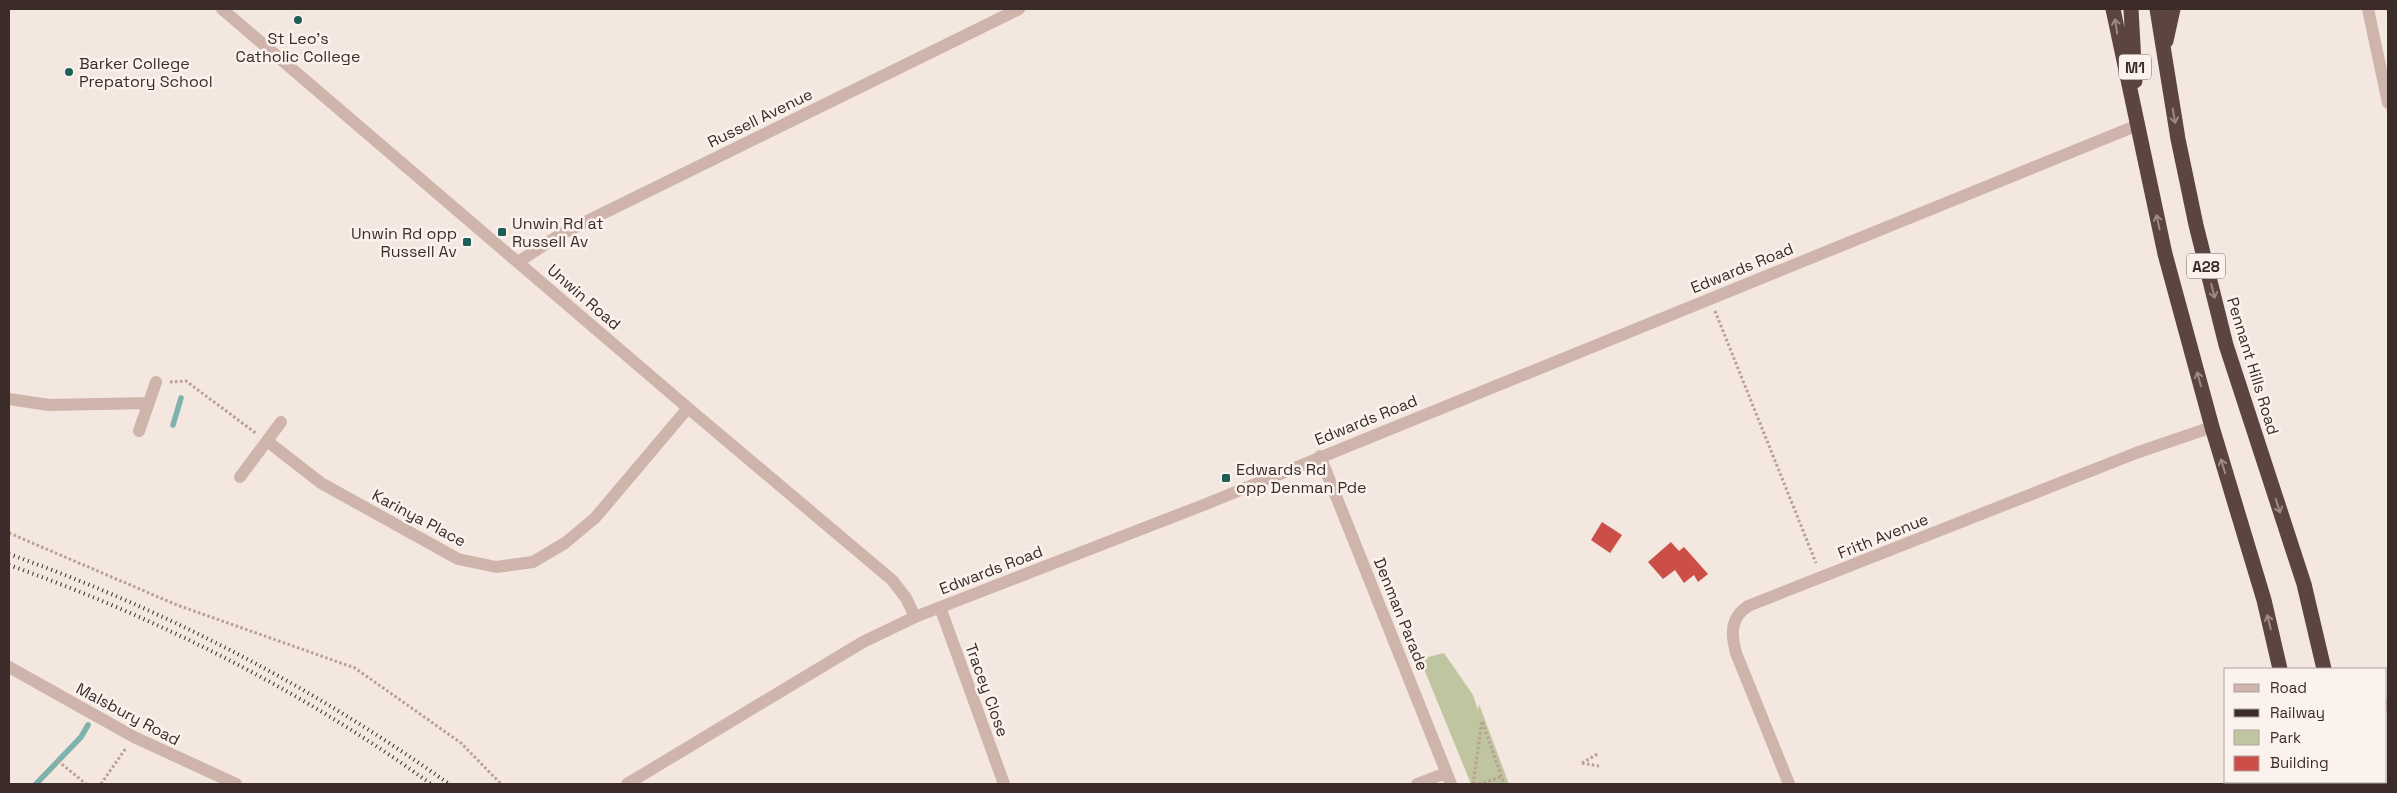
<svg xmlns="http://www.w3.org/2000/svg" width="2397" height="793" font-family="'Space Grotesk',sans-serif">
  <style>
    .green { fill: #bfc59f }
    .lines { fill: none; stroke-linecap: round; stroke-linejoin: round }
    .stream { stroke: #7db3ab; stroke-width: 5.5 }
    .building { fill: #cb4f47 }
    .path { stroke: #ba9e95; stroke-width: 3; stroke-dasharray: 2.5 2.5; stroke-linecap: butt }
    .minor { stroke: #ceb4ab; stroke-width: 12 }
    .highway { stroke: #5c4441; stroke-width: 15 }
    .rail { stroke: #3b2c2a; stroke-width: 4; stroke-dasharray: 1 4; stroke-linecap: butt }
    .oneway { stroke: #9c8a86 }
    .poi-dot { fill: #1d5f57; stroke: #fbf2ed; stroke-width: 2 }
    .labels { text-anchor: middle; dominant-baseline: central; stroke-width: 5; stroke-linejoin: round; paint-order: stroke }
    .shield { fill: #fbf2ed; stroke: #756764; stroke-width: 1 }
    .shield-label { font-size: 15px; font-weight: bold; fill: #3b2c2a }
    .poi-label { font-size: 16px; fill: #3b2c2a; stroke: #fbf2ed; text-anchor: start }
    .street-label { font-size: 16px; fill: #3b2c2a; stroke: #fbf2ed }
  </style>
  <rect width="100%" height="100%" fill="#f4e7e0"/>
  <path class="green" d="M1444 653 1473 695 1478 710 1479 704 1509 784H1471L1420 659Z"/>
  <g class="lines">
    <path class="stream" d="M173 425 181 398
      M36 784 81 737 88 725"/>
  </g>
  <path class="building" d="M1602 522 1622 535 1610 553 1591 540Z
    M1671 542 1679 551 1684 547 1708 574 1698 582 1694 575 1684 583 1675 570 1663 579 1648 562Z"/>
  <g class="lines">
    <path class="path" d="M1715 311 1816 563
      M170 382 186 381 257 434
      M9 533 177 605 355 668 461 743 501 784
      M58 761 86 784
      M1582 763 1599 753
      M1582 763 1599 766
      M101 784 126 748
      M1473 784 1482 721 1504 784
      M1479 784 1501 777"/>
    <path class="minor" d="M222 9 688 408 892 580 906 598 915 617
      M2368 9 2388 103
      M518 262 561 234 1019 9
      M9 399 49 405 149 403
      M139 431 156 382
      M267 441 321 483 458 559 496 567 533 562 565 543 595 518 688 408
      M1320 456 1451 784
      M240 477 281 422
      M940 607 1004 784
      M9 667 134 737 236 784
      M2386 704 2388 706
      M627 784 863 642 915 617 1201 506 2138 125
      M1417 784 1446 773
      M1789 784 1736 653C1731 634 1730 618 1748 606L2136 453 2212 427"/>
    <path class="highway" d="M2113 9 2165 254 2212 427 2264 600 2280 669
      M2131 9 2135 81
      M2157 9 2178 139 2196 225 2226 345 2304 584 2324 669
      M2166 41 2173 9
      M2283 784 2284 782
      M2329 784V782"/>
    <path class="rail" d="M9 554C166 610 313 687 449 784
      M9 565C158 618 303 691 431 784"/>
  </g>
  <defs><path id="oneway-shaft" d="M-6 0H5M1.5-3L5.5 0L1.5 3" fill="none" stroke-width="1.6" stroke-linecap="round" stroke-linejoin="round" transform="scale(1.25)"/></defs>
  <g class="oneway">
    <use href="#oneway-shaft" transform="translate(2116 26) rotate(-99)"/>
    <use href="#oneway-shaft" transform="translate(2174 116) rotate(80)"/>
    <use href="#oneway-shaft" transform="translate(2158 222) rotate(-102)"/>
    <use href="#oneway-shaft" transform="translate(2213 291) rotate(76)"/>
    <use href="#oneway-shaft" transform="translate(2199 379) rotate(-105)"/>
    <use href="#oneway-shaft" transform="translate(2223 466) rotate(-107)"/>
    <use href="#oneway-shaft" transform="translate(2278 506) rotate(72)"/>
    <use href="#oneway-shaft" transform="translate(2269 622) rotate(-104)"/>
  </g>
  <g class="poi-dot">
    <circle cx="298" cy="20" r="5"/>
    <circle cx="69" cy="72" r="5"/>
    <rect x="497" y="227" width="10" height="10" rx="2.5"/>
    <rect x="462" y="237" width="10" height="10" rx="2.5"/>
    <rect x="1221" y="473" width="10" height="10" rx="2.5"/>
  </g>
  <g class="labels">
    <g class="shield">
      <rect x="2119" y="54.5" width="32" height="25" rx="4"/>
      <rect x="2187" y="253.5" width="38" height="25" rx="4"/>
    </g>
    <g class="shield-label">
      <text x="2135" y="67">M1</text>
      <text x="2206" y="266">A28</text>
    </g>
    <g class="poi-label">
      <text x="298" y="38" text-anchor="middle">St Leo's<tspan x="298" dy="18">Catholic College</tspan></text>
      <text x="79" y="63">Barker College<tspan x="79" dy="18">Prepatory School</tspan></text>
      <text x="512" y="223">Unwin Rd at<tspan x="512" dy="18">Russell Av</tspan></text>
      <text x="457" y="233" text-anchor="end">Unwin Rd opp<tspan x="457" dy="18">Russell Av</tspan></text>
      <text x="1236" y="469">Edwards Rd<tspan x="1236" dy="18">opp Denman Pde</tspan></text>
    </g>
    <g class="street-label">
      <text transform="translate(760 118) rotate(-26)">Russell Avenue</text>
      <text transform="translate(1742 268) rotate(-22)">Edwards Road</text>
      <text transform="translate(584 297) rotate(41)">Unwin Road</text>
      <text transform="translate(2253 366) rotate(73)">Pennant Hills Road</text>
      <text transform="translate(1366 420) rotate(-22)">Edwards Road</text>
      <text transform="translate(419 518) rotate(28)">Karinya Place</text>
      <text transform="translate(1883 536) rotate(-22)">Frith Avenue</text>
      <text transform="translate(991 570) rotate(-21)">Edwards Road</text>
      <text transform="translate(1401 614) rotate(68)">Denman Parade</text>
      <text transform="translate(987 690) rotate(70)">Tracey Close</text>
      <text transform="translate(128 714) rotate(28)">Malsbury Road</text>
    </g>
  </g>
  <rect width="2397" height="793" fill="none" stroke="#3b2c2a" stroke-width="20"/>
  <rect x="2224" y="668" width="162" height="115" fill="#fbf2ed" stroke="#aea39f"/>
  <rect x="2234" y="684" width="25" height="8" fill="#ceb4ab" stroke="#aea39f"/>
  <text x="2270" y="693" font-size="15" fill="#3b2c2a">Road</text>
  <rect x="2234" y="709" width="25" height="8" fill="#3b2c2a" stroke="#aea39f"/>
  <text x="2270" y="718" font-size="15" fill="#3b2c2a">Railway</text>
  <rect x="2234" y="730" width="25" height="15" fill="#bfc59f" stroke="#aea39f"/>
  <text x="2270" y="743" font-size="15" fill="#3b2c2a">Park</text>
  <rect x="2234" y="756" width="25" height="15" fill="#cb4f47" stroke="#aea39f"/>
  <text x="2270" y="768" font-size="15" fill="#3b2c2a">Building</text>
</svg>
